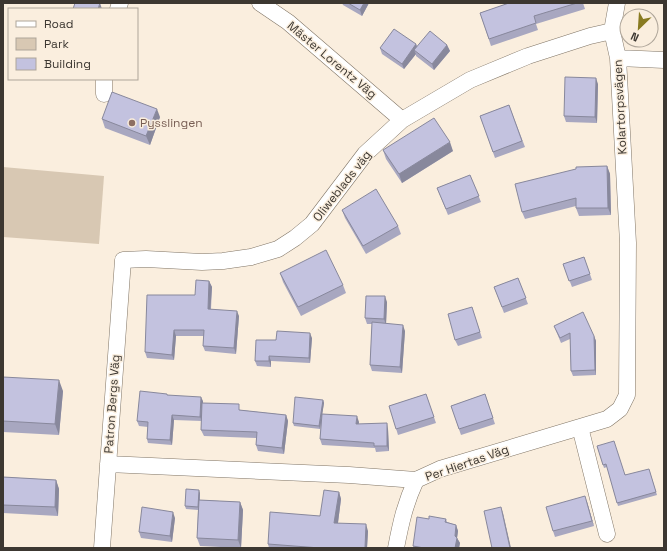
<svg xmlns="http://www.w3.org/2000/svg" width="667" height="551" font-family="'Space Grotesk',sans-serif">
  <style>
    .green { fill: #d8c8b3 }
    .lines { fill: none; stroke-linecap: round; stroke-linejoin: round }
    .minor-casing { stroke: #807566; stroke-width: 17 }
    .minor { stroke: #fff; stroke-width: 16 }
    .wall { fill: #a8a7c0 }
    .shaded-wall { fill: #88889c }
    .building { fill: #c3c2df; stroke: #88889c }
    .education-dot { fill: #8d6e63; stroke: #faeede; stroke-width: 1.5 }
    .labels { text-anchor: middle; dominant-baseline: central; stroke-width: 3; stroke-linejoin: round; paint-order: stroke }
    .street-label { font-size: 12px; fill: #3c3731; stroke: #faeede }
    .education-label { font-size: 12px; fill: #785e54; stroke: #faeede; text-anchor: start }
  </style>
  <rect width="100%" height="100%" fill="#faeede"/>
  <path class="green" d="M3 167 104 176 99 244 3 237Z"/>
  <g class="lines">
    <g class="minor-casing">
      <path id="minor" d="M260 3 288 22 402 120
        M118 9 120 3
        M618 58 664 60
        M104 79V94
        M580 427 607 534
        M108 464 349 475 416 480 440 469 607 419 620 409 627 395 628 243 618 58 612 31 617 3
        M102 548 123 260 146 259 202 262 223 261 251 257 278 249 295 238 312 224 365 154 402 120 470 80 528 56 590 36 612 31
        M396 548C401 522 405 504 416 480"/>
    </g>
    <use href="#minor" class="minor"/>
  </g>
  <path class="wall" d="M342 3H369L362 16 343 5Z
    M509 3H583L585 9 536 24 538 30 491 46 480 13Z
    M416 44 417 46 447 45 450 51 434 70 416 56V54L404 69 382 54 380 48Z
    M598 84 597 123 566 122 564 116Z
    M509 105 525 147 495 158 480 116Z
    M160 117 150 145 105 128 102 119Z
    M383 150 453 151 402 183 386 159Z
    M607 166 610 174 611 215 579 216 576 208V206L525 219 522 212Z
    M470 175 481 202 448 215 437 188Z
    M342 210 398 226 401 234 366 254 345 218Z
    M584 257 592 280 572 287 563 264Z
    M280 273 343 285 346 293 301 316 283 282Z
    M518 278 528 304 504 313 494 287Z
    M209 281 212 287 211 309 239 316 236 354 205 351 203 346 204 336H176L174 360 147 358 145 352 195 295Z
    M387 302 386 323 405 331 402 373 372 371 370 365 372 324H367L365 318Z
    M472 307 482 338 458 346 455 340Z
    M554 326 594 336 596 341V375L573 376 571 371 570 339 561 343Z
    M312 338 310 363 271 361V367L257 366 255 361 276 340Z
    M3 377 63 391 59 435 3 432Z
    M426 394 436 423 398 435 389 406Z
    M485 394 495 424 461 435 451 406Z
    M167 395 203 401V403L241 410 286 415 288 421 284 454 258 451 256 445V438L204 436 201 430 202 421 174 420 172 445 148 443 147 439 148 427 139 426 137 421Z
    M323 400 324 403 322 414 359 422 358 424 388 429 389 451 376 452 375 448 322 445 320 439 321 423 320 429 294 426 293 423Z
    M597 446 626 475 650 472 657 495 618 506 607 467 604 468Z
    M3 477 56 480 59 489 58 516 3 513Z
    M339 492 341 499 338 523 368 531 367 548H269L268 544 320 516Z
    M200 493V500L240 502 243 510 241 548 200 546 197 538 198 510 186 509 185 506Z
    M587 502 594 526 555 537 553 531Z
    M175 518 172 542 141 538 139 532Z
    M429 519H446L447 522 456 525 458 531 457 538 460 543 459 548H414L413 546Z"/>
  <path class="shaded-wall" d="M100 3 102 9H98Z
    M364 3H369L362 16 360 10Z
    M416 44 418 50H414L416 54 404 69 402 64Z
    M447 45 450 51 434 70 432 64Z
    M596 78 598 84 597 123 595 117Z
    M157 109 160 117 150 145 146 136Z
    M450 142 453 151 402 183 399 174Z
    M607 166 610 174 611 215 608 208Z
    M209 281 212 287 210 314 208 309Z
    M385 296 387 302 386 325 384 319Z
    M237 311 239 316 236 354 234 348Z
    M403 325 405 331 402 373 400 367Z
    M174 330 176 336 174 360 172 355Z
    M310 333 312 338 310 363 309 358Z
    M594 336 596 341V375L595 370Z
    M269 356 271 361V367L269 361Z
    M59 380 63 391 59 435 55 424Z
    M201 397 203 401 202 421 200 417Z
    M323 400 324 403 320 429 319 426Z
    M172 415 174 420 172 445 170 440Z
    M286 415 288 421 284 454 282 448Z
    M357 416 359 422 358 430 356 424Z
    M387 423 388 429 389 451 387 446Z
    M56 480 59 489 58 516 55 507Z
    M199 490 200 493 199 510 198 507Z
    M339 492 341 499 337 530 334 523Z
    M585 496 587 502 594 526 592 521Z
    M240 502 243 510 241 548 238 540Z
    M501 507 503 513 511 548H510Z
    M173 512 175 518 172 542 170 536Z
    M366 524 368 531 367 548H365Z
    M456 525 458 531 457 538 460 543 459 548H455V536Z"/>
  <path class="building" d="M75 3H100L98 9H73Z
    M348 3H364L360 10Z
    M509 3H577L534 16 536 23 489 39 480 13Z
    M394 29 416 44 402 64 380 48Z
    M430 31 447 45 432 64 414 50Z
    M565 77 596 78 595 117 564 116Z
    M112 92 157 109 146 136 102 119Z
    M509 105 522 141 493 152 480 116Z
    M434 118 450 142 399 174 383 150Z
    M607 166 608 208H576V198L522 212 515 184 576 169V167Z
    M470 175 479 196 446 209 437 188Z
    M376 189 398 226 363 246 342 210Z
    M326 250 343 285 298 307 280 273Z
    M584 257 590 274 569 281 563 264Z
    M518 278 526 298 502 307 494 287Z
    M196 280 209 281 208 309 237 311 234 348 203 346 204 330H174L172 355 145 352 147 295H195Z
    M366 296H385L384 319 365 318Z
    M472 307 480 332 455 340 448 314Z
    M583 312 594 336 595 370 571 371 570 333 560 338 554 326Z
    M372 322 403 325 400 367 370 365Z
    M277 331 310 333 309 358 269 356V361H255L256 340H276Z
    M3 377 59 380 55 424 3 421Z
    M140 391 167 394V395L201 397 200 417 172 415 170 440 147 439 148 422 137 421Z
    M426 394 434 417 396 429 389 406Z
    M485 394 493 418 459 429 451 406Z
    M295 397 323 400 319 426 293 423Z
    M202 403 239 404V410L286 415 282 448 256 445 257 432 201 430Z
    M322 414 357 416 356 424 387 423V446H374V443L320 439Z
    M614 441 625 475 649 469 656 492 617 503 606 464 603 465 597 446Z
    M3 477 56 480 55 507 3 505Z
    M186 489 199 490 198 507 185 506Z
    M324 490 339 492 334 523 366 524 365 548H320L268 544 270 512 320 516Z
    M585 496 592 521 553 531 546 507Z
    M199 500 240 502 238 540 197 538Z
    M142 507 173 512 170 536 139 532Z
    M501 507 510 548H492L484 511Z
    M429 516 446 519 445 522 456 525 455 536 457 538 455 548H424L413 546 417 517 429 519Z"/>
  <circle class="education-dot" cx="132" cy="123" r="4"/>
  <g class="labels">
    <g class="street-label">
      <text transform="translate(332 60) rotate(40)">Mäster Lorentz Väg</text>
      <text transform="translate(620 107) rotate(-93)">Kolartorpsvägen</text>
      <text transform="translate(342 186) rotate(-52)">Oliweblads väg</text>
      <text transform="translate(112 404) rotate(-86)">Patron Bergs Väg</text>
      <text transform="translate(467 463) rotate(-19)">Per Hiertas Väg</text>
    </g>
    <g class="education-label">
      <text x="140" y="123">Pysslingen</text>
    </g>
  </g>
  <rect width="667" height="551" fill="none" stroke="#3c3731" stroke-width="8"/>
  <rect x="8" y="8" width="130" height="72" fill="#faeede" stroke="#aea599"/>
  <rect x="16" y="21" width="20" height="6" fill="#ffffff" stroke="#aea599"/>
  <text x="44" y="28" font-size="12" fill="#3c3731">Road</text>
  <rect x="16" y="38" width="20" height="12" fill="#d8c8b3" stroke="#aea599"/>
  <text x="44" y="48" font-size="12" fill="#3c3731">Park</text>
  <rect x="16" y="58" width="20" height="12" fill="#c3c2df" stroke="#aea599"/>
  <text x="44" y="68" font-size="12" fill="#3c3731">Building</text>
  <g transform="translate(639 28) rotate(205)"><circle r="19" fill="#faeede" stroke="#aea599"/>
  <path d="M0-3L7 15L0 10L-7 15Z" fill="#897b21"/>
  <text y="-6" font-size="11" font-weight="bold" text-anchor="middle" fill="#3c3731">N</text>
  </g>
</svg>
